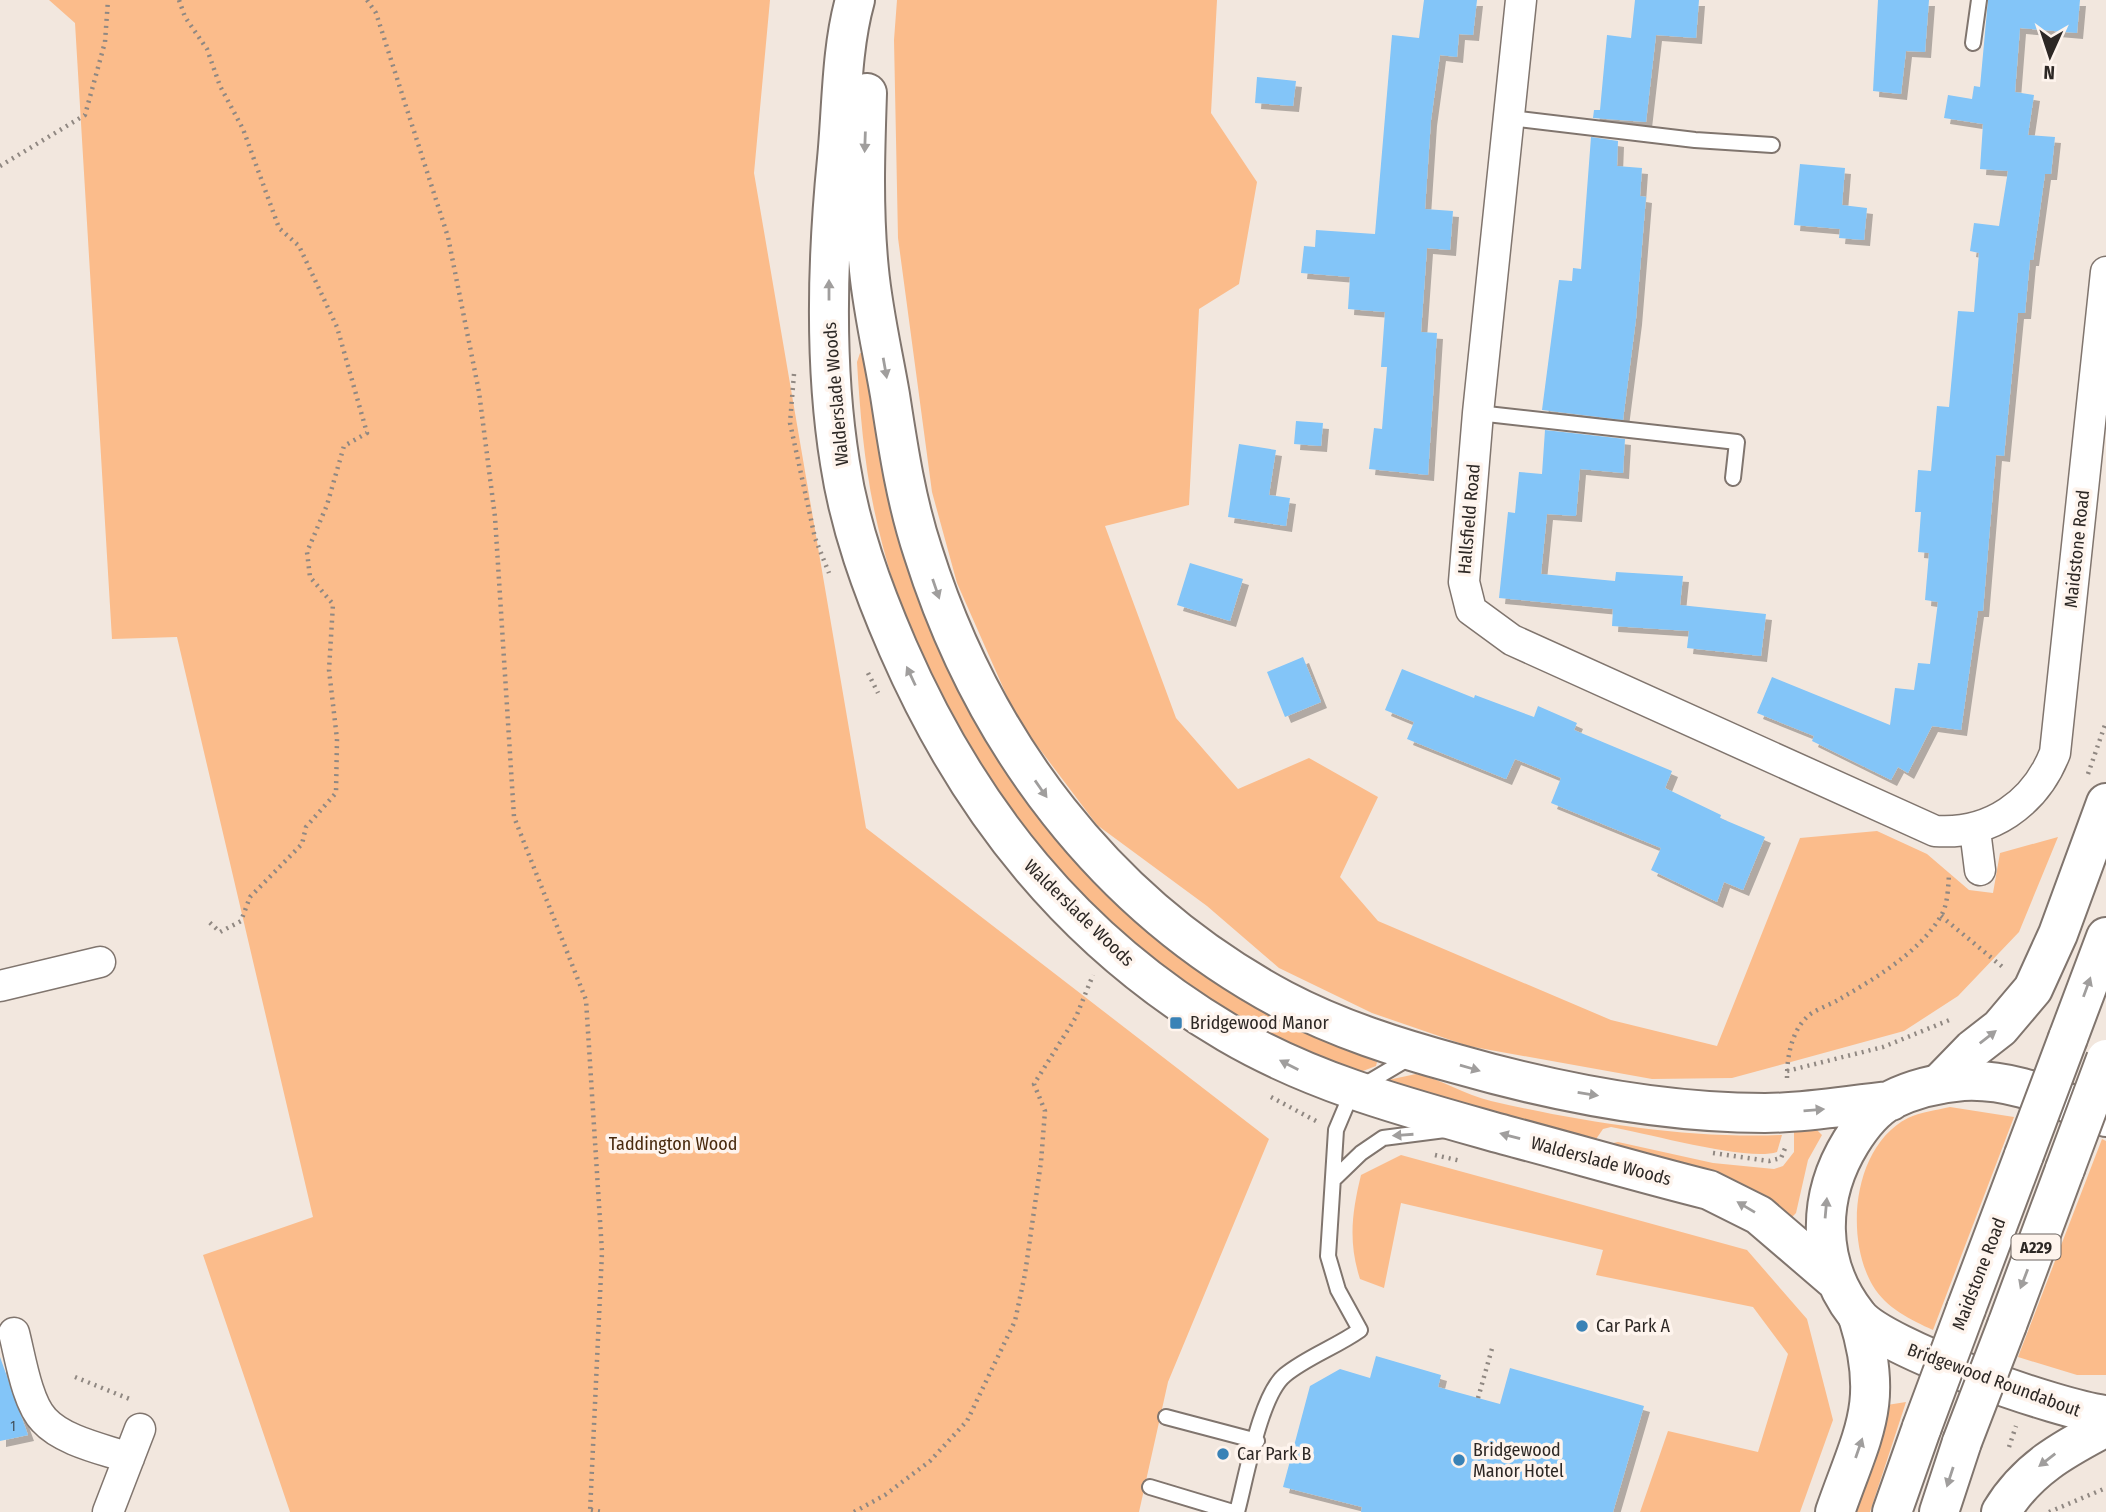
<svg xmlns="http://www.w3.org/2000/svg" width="2106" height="1512" font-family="'Fira Sans Condensed',sans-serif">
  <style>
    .green { fill: #fbbc8b }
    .building { fill: #83c5f8; filter: url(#shadow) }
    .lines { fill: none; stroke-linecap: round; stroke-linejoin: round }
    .lane-casing { stroke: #80756e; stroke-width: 18 }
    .street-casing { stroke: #80756e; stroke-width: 33 }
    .secondary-casing { stroke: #80756e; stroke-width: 42 }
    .primary-casing { stroke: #80756e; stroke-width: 42 }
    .path { stroke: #908882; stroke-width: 4.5; stroke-dasharray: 2 5; stroke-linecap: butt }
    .lane { stroke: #fff; stroke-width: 14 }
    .street { stroke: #fff; stroke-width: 30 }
    .secondary { stroke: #fff; stroke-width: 38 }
    .primary { stroke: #fff; stroke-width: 38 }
    .primary-bridge-casing { stroke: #80756e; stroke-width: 42; stroke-linecap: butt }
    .primary-bridge { stroke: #fff; stroke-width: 38 }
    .oneway { fill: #a09e9d }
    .poi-dot { fill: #3982b6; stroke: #fef4ed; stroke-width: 2.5 }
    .labels { text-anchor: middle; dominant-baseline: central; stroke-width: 7; stroke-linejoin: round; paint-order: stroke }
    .number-label { font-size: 14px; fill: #424f5a }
    .shield { fill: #fef4ed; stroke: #6c6561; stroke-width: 2 }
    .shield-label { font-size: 16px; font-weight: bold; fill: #2d2825 }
    .street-label { font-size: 18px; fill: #2d2825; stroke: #fef4ed }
    .poi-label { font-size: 18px; fill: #2d2825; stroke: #fef4ed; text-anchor: start }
    .park-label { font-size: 18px; fill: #492a0e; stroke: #fef4ed }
  </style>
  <defs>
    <filter id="shadow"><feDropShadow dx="6" dy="6" stdDeviation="0" flood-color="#0004"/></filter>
  </defs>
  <rect width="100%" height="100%" fill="#f2e7de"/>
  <path class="green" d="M49 0H770L754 173 866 828 1269 1139 1168 1382 1139 1512H290L203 1255 313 1217 177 637 112 639 75 23Z
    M897 0H1217L1211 113 1257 182 1239 284 1199 309 1189 505 1105 526 1176 718 1238 789 1309 758 1378 797 1340 877 1378 921 1611 1020 1717 1046 1800 838 1877 831 1927 854 1969 890 1993 893 2000 853 2058 837 2019 932 1958 996 1904 1031 1732 1078 1652 1079 1468 1046 1372 1013 1279 968 1207 906 1097 825 1017 719 957 583 932 492 898 238 894 40Z
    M860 353 865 354 941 648 1198 969C1254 1008 1314 1035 1377 1062L1376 1066 1355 1074C1319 1057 1278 1044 1244 1023 1055 904 921 730 874 509 864 461 860 412 857 362Z
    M1416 1074C1442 1079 1465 1095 1491 1101 1583 1122 1688 1139 1782 1135L1777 1152C1748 1162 1647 1133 1611 1127L1603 1129 1594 1142 1387 1085 1388 1080Z
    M1950 1107 2014 1117 1933 1330C1911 1320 1886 1308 1873 1286 1844 1237 1853 1146 1908 1118 1920 1112 1937 1110 1950 1107Z
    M1817 1130 1822 1135 1808 1160 1796 1213 1791 1218 1608 1144 1618 1142 1713 1163 1774 1169 1783 1166 1794 1152V1132Z
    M2102 1139 2106 1141V1375H2077L2018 1357Z
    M1401 1155 1747 1250 1807 1319 1833 1420 1800 1512H1640L1668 1431 1758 1452 1788 1354 1753 1307 1596 1275 1603 1250 1401 1203 1384 1288 1360 1279C1348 1242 1352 1212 1361 1175Z
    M1906 1402 1870 1512H1856L1875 1463 1887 1405Z"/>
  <path class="building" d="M1424 0H1477L1473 35 1459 34 1457 57 1440 55 1431 120 1425 209 1453 211 1450 250 1427 248 1421 332 1437 333 1428 475 1369 469 1374 428 1382 429 1387 367H1381L1385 312 1348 309 1350 277 1301 273 1304 246 1315 247 1316 230 1375 234 1392 35 1419 38Z
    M1635 0H1699L1696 38 1656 35 1646 122 1593 118 1594 110H1600L1607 35 1631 38Z
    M1878 0H1929L1925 52 1906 51 1901 94 1873 91Z
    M1988 0H2080L2077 33 2020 28 2015 92 2034 95 2028 135 2055 137 2051 174H2045L2033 260H2030L2025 313H2018L2004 456 1996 455 1983 611H1978L1961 730 1932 726 1908 773 1898 767 1891 780 1812 741 1814 736 1757 713 1772 677 1890 725 1895 688 1914 690 1918 663 1930 664 1938 602 1925 600 1929 553 1918 552 1921 512H1915L1918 470 1931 471 1937 406 1949 407 1958 311 1974 312 1979 253 1970 251 1974 223 1999 226 2008 171 1980 169 1983 124 1944 118 1948 95 1972 99 1974 86 1980 87Z
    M1257 77 1296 81 1293 106 1255 103Z
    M1591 137 1618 141 1617 166 1642 168 1640 196 1646 197 1636 319 1623 420 1542 410 1559 280 1572 281 1573 268 1581 269Z
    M1800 164 1845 168 1842 205 1867 208 1864 240 1839 238 1840 229 1794 225Z
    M1296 421 1323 423 1321 446 1294 444Z
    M1545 430 1625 439 1623 473 1580 469 1576 516 1547 514 1541 574 1615 581 1616 572 1683 576 1680 605 1766 614 1761 656 1687 648 1689 631 1612 626 1613 609 1499 598 1508 512 1515 513 1519 472 1542 474Z
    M1239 444 1276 450 1269 495 1290 498 1286 526 1228 517Z
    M1190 563 1243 579 1230 621 1177 605Z
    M1303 657 1321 702 1285 717 1267 672Z
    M1402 669 1474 698 1475 695 1534 717 1538 706 1577 723 1574 730 1672 771 1665 788 1721 815 1720 818 1765 837 1743 890 1724 882 1717 902 1651 870 1661 848 1551 803 1561 778 1515 759 1506 779 1407 739 1414 722 1385 710Z
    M1376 1356 1441 1375 1438 1387 1500 1404 1510 1368 1644 1406 1613 1512H1361L1362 1507 1283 1487 1310 1386 1340 1369 1370 1378Z
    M0 1357 28 1435 0 1441Z"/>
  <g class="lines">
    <g class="lane-casing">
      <path id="lane" d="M1973 43 1979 0
        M1510 118 1695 140 1772 145
        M1478 413 1737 442 1733 478
        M1333 1180 1361 1153 1383 1138 1445 1130
        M1166 1417 1257 1441
        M1150 1487 1233 1512
        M1237 1512C1246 1479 1260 1395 1285 1375 1307 1357 1336 1347 1360 1330L1338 1290 1328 1256 1336 1130 1352 1092 1411 1057"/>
    </g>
    <g class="street-casing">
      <path id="street" d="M1521 0 1478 413 1464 582 1471 610 1512 640 1935 831C1990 835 2035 804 2055 753L2106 272
        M1975 830 1980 870
        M0 986 100 962
        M14 1333C20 1356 27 1403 44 1420 63 1441 103 1449 129 1458
        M108 1512 140 1429"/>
    </g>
    <g class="secondary-casing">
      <path id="secondary" d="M855 0C841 50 842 108 837 159 827 260 824 364 840 463 850 528 872 588 898 648 969 811 1074 942 1228 1033 1315 1084 1409 1108 1505 1135 1573 1153 1641 1173 1709 1190L1759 1215 1836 1281
        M867 93C865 152 863 211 869 270 873 312 883 354 890 395 898 447 906 501 923 552 983 742 1105 905 1283 1000 1338 1029 1398 1048 1457 1064 1555 1092 1662 1113 1765 1113 1807 1113 1849 1105 1891 1101
        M2106 1117C2060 1101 2013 1078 1963 1081 1939 1083 1913 1089 1891 1100 1874 1109 1861 1126 1851 1142 1817 1197 1816 1263 1857 1315 1881 1348 2063 1411 2106 1415"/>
    </g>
    <g class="primary-casing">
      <path id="primary" d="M2068 1038 2106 937
        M1939 1084 1973 1049 2000 1028 2033 989 2058 934 2106 803
        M1966 1309 2024 1155
        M2007 1325 2065 1169
        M1835 1512C1863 1432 1885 1403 1858 1317
        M1892 1512 1922 1427
        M1939 1512 1962 1442
        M2001 1512C2027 1469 2064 1449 2106 1427"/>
    </g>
    <path class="path" d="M179 0 185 17 207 49 220 86 243 129 279 228 299 246 337 327 367 433 344 446 327 505 307 552 310 577 333 604 329 670 337 739 336 793 306 827 302 844 250 897 241 921 220 932 208 921
      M367 0 376 13 448 237 479 392 495 517 514 817 586 1000 602 1252 590 1512
      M0 166 85 115 105 42 108 0
      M794 374 790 423 815 538 829 573
      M868 673 878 693
      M2088 774 2106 722
      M1941 916 2005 969
      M1787 1071 1883 1047 1952 1019
      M1787 1078C1787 1058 1791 1033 1806 1018 1813 1010 1828 1006 1838 1000 1874 979 1919 953 1941 916 1948 904 1948 888 1949 875
      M1271 1097 1316 1121
      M1713 1153 1769 1161 1781 1158 1786 1146
      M1435 1155 1461 1161
      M75 1377 132 1400
      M1478 1398 1493 1345
      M2009 1447 2016 1426
      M591 1510 603 1512
      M854 1512 885 1495 930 1461 967 1421 1015 1321 1025 1274 1041 1162 1045 1111 1034 1084 1076 1017 1093 975
      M2049 1512 2106 1488"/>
    <use href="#lane" class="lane"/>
    <use href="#street" class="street"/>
    <use href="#secondary" class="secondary"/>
    <use href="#primary" class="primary"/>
    <g class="primary-bridge-casing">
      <path id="primary-bridge" d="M2024 1155 2068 1038
        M2065 1169 2106 1059
        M1922 1427 1966 1309
        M1962 1442 2007 1325"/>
    </g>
    <use href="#primary-bridge" class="primary-bridge"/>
  </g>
  <defs><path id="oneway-solid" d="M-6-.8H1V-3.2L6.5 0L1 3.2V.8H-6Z" transform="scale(1.75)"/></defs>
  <g class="oneway">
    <use href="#oneway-solid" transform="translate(865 142) rotate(92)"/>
    <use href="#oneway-solid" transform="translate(829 290) rotate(-90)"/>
    <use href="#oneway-solid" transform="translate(885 368) rotate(80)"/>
    <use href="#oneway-solid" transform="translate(936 589) rotate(71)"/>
    <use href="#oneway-solid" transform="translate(911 676) rotate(-115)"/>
    <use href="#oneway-solid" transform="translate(1041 789) rotate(55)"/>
    <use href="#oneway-solid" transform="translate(2087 987) rotate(-70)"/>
    <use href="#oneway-solid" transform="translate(1988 1037) rotate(-38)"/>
    <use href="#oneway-solid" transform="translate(1289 1065) rotate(-153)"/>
    <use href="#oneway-solid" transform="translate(1470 1068) rotate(16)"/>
    <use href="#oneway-solid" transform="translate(1588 1094) rotate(9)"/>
    <use href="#oneway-solid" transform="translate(1814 1110) rotate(-5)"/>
    <use href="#oneway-solid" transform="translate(1403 1135) rotate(176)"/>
    <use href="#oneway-solid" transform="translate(1510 1136) rotate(-165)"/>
    <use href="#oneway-solid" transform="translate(1746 1207) rotate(-149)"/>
    <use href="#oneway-solid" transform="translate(1826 1208) rotate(-85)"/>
    <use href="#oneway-solid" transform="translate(2024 1279) rotate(111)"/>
    <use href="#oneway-solid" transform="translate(1859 1448) rotate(-71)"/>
    <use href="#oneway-solid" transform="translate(2047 1460) rotate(142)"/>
    <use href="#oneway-solid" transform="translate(1950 1477) rotate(108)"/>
  </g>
  <g class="poi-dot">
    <rect x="1169" y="1016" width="14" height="14" rx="3.5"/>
    <circle cx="1582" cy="1326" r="7"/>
    <circle cx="1223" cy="1454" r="7"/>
    <circle cx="1459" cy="1460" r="7"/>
  </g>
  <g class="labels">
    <g class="number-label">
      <text x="13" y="1426">1</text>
    </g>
    <rect class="shield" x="2011.5" y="1234.5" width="49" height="25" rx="5"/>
    <g class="shield-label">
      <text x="2036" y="1247">A229</text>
    </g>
    <g class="street-label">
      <text transform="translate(836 394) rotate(-95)">Walderslade Woods</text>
      <text transform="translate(1469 519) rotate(-85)">Hallsfield Road</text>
      <text transform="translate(2077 549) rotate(-84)">Maidstone Road</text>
      <text transform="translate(1079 913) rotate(44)">Walderslade Woods</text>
      <text transform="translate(1601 1161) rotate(15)">Walderslade Woods</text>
      <text transform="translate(1979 1274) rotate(-69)">Maidstone Road</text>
      <text transform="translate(1994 1380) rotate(20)">Bridgewood Roundabout</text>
    </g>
    <g class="poi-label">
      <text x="1190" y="1023">Bridgewood Manor</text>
      <text x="1596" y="1326">Car Park A</text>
      <text x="1473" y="1450">Bridgewood<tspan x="1473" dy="21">Manor Hotel</tspan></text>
      <text x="1237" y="1454">Car Park B</text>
    </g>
    <g class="park-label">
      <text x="673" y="1144">Taddington Wood</text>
    </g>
  </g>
  <g transform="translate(2050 56) rotate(183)" stroke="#fef4ed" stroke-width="5" paint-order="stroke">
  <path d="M0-5L12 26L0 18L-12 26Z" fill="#2d2825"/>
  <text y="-10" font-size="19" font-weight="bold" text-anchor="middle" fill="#2d2825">N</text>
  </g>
</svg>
